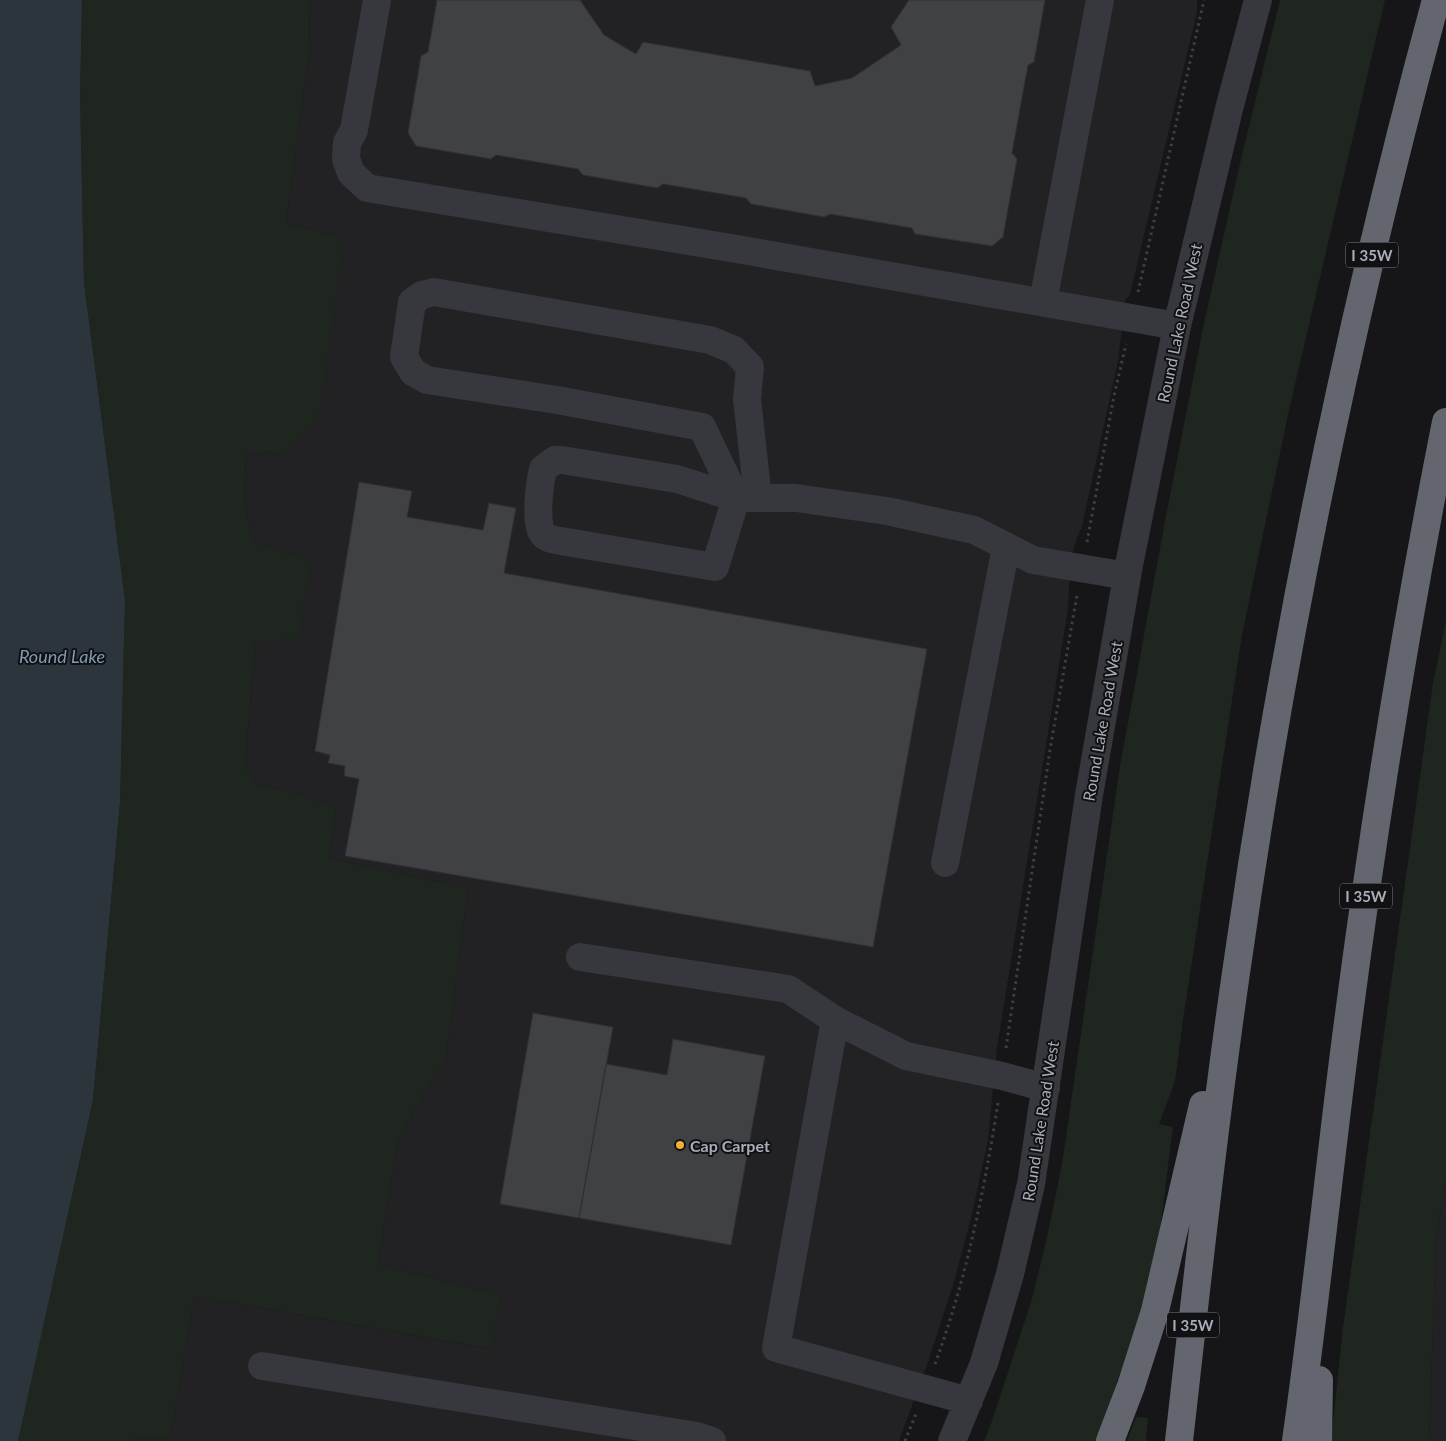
<svg xmlns="http://www.w3.org/2000/svg" width="1446" height="1441" font-family="Lato,sans-serif">
  <style>
    .built { fill: #222225 }
    .green { fill: #1e261f }
    .water { fill: #2c353c }
    .building { fill: #404145; stroke: #303034 }
    .lines { fill: none; stroke-linecap: round; stroke-linejoin: round }
    .path { stroke: #3d3f44; stroke-width: 3; stroke-dasharray: 2.5 4; stroke-linecap: butt }
    .minor { stroke: #37383d; stroke-width: 28 }
    .highway { stroke: #63666e; stroke-width: 28 }
    .poi-dot { fill: #f2b134; stroke: #111113; stroke-width: 2 }
    .labels { text-anchor: middle; dominant-baseline: central; stroke-width: 4; stroke-linejoin: round; paint-order: stroke }
    .shield { fill: #111113; stroke: #7b7e86; stroke-width: 1 }
    .shield-label { font-size: 15px; font-weight: bold; fill: #a8adb8 }
    .street-label { font-size: 16px; fill: #a8adb8; stroke: #111113 }
    .poi-label { font-size: 16px; font-weight: bold; fill: #a8adb8; stroke: #111113; text-anchor: start }
    .water-label { font-size: 18px; font-style: italic; fill: #7f9bb3; stroke: #111113 }
  </style>
  <rect width="100%" height="100%" fill="#161618"/>
  <path class="built" d="M310 0H1197V12L1130 294 1125 301 1118 361 1082 526 1074 546 1069 588 1068 609 997 1047 988 1140 972 1214 954 1282 928 1362 899 1441H134L135 1436 170 1439 194 1296 490 1349 501 1295 378 1264 398 1139 446 1058 468 888 329 858 336 807 288 791 259 785 245 767 255 643 310 560 252 541 244 499 246 453 287 452 344 238 286 223 309 53Z
    M1446 1175V1441H1429L1436 1238Z"/>
  <path class="green" d="M82 0H310L309 53 286 223 344 238 319 419 287 452 246 453 244 499 252 541 311 560 299 638 255 643 245 767 259 785 288 791 336 807 329 858 468 888 446 1058 398 1139 378 1264 501 1295 491 1349 194 1296 170 1439 135 1436 134 1441H18L93 1100 120 802 125 600 84 282 80 96Z
    M1280 0H1385L1289 410 1242 635 1183 1020 1175 1081 1159 1124 1173 1127 1157 1253 1146 1298 1097 1441H984L992 1421 1032 1299 1047 1237 1062 1164 1120 766 1165 521 1204 323 1241 159Z
    M1446 621V1175L1436 1238 1429 1441H1331L1343 1327 1433 683Z
    M1136 1417 1148 1418 1146 1441H1127Z"/>
  <path class="water" d="M0 0H82L80 96 84 282 125 600 120 802 93 1100 18 1441H0Z"/>
  <path class="building" d="M437 0H580L604 35 636 54 643 42 810 71 815 86 852 78 901 45 891 27 909 0H1045L1034 62 1028 65 1012 153 1017 159 1003 237 992 246 915 234 912 228 830 214 824 217 751 204 746 198 663 184 657 188 583 175 578 169 496 155 491 159 416 146 408 133 421 56 428 52Z
    M359 482 412 491 407 517 483 530 489 503 516 508 504 573 927 649 873 947 345 856 359 779 344 776 345 766 328 763 330 755 315 751Z
    M533 1013 613 1027 579 1218 500 1204Z
    M673 1039 765 1056 731 1245 579 1218 606 1064 667 1075Z"/>
  <g class="lines">
    <path class="path" d="M1138 292 1204 0
      M1087 542 1114 396 1126 344
      M1006 1048 1050 750 1077 595
      M935 1364C966 1280 984 1192 998 1103
      M905 1441 916 1414"/>
    <path class="minor" d="M377 0 354 130 347 143 346 159 351 173 367 188 725 247 1177 326
      M1043 302 1100 0
      M758 498 747 399 750 367 734 350 710 340 434 292 422 295 412 302 404 357 413 372 427 380 557 400 702 427 736 498 715 567 561 541C555 540 547 539 543 534 534 525 540 481 543 469L555 460H562L677 479 736 498H796L887 511 974 530 1033 560 1127 576
      M945 863 1006 547
      M580 957 788 989 835 1020
      M262 1366 697 1436 712 1441
      M969 1401 776 1348 835 1020 906 1056 1002 1076 1046 1088
      M952 1441 984 1363 1010 1274 1031 1184 1089 795 1129 565 1177 326 1229 109 1258 0"/>
    <path class="highway" d="M1110 1441 1131 1386 1155 1311 1203 1105
      M1179 1441C1197 1282 1214 1124 1237 966 1283 640 1350 317 1436 0
      M1296 1441C1314 1315 1327 1188 1343 1061 1370 847 1404 633 1446 422
      M1318 1441 1319 1380"/>
  </g>
  <circle class="poi-dot" cx="680" cy="1145" r="5"/>
  <g class="labels">
    <g class="shield">
      <rect x="1346" y="242.5" width="52" height="25" rx="4"/>
      <rect x="1340" y="883.5" width="52" height="25" rx="4"/>
      <rect x="1167" y="1312.5" width="52" height="25" rx="4"/>
    </g>
    <g class="shield-label">
      <text x="1372" y="255">I 35W</text>
      <text x="1366" y="896">I 35W</text>
      <text x="1193" y="1325">I 35W</text>
    </g>
    <g class="street-label">
      <text transform="translate(1179 323) rotate(-78)">Round Lake Road West</text>
      <text transform="translate(1102 721) rotate(-80)">Round Lake Road West</text>
      <text transform="translate(1040 1121) rotate(-81)">Round Lake Road West</text>
    </g>
    <g class="poi-label">
      <text x="690" y="1145">Cap Carpet</text>
    </g>
    <g class="water-label">
      <text x="62" y="656">Round Lake</text>
    </g>
  </g>
</svg>
